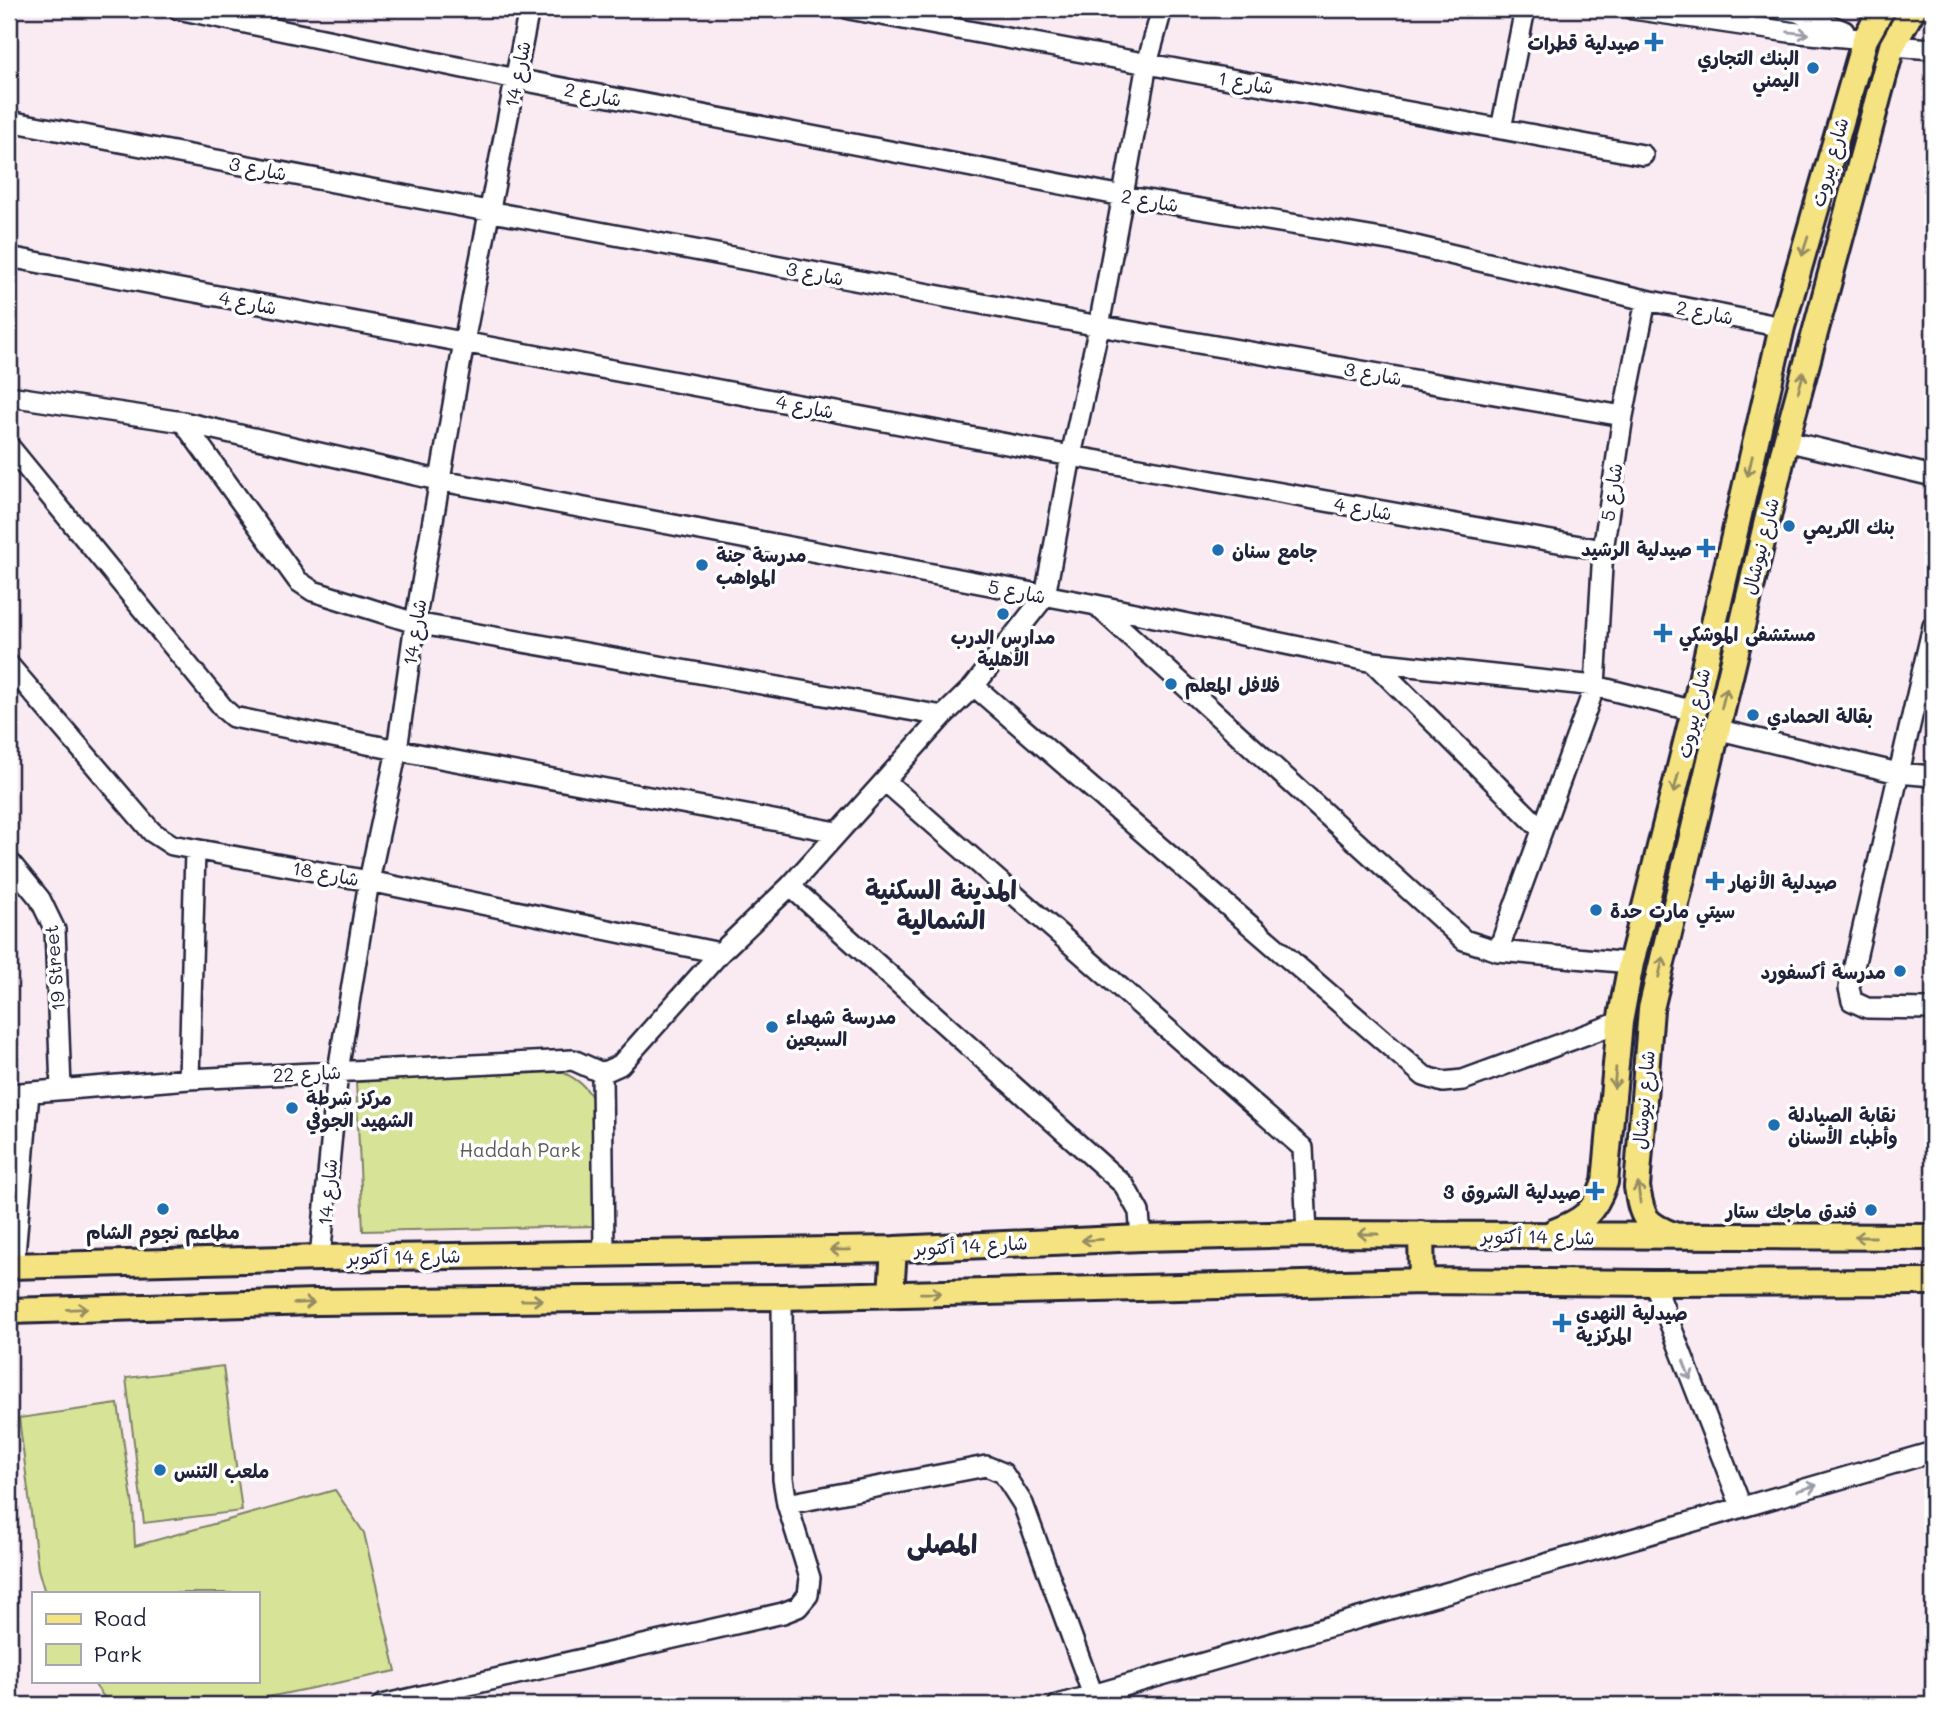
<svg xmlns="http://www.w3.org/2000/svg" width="1942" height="1714" font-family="Mali,'Playpen Sans Arabic',sans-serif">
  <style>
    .green { fill: #d7e396; stroke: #7c8268; stroke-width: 2 }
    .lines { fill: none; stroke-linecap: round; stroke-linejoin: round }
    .minor-casing { stroke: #22223b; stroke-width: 24 }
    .major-casing { stroke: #22223b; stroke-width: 30 }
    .minor { stroke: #fff; stroke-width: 19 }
    .major { stroke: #f5e382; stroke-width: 24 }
    .oneway { stroke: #9c9ca7 }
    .oneway2 { stroke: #968c62 }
    .poi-dot { fill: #1f6fb2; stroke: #fff; stroke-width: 2.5 }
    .labels { text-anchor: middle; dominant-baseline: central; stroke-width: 7; stroke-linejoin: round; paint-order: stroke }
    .poi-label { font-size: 19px; font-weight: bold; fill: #22223b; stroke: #fff; text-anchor: start }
    .street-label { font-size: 19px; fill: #22223b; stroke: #fff }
    .park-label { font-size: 19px; fill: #585c56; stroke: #fff }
    .district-label { font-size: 26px; font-weight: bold; fill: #22223b; stroke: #fff }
  </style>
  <rect width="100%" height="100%" fill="#faebf3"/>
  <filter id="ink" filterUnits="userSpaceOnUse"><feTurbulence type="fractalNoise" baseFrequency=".0143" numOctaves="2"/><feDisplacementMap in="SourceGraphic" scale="14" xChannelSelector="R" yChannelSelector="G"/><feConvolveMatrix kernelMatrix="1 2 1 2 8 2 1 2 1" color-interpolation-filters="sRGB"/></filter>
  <g filter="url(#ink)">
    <path class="green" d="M557 1070C570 1075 584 1083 591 1096 606 1122 597 1194 597 1226L363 1231 356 1082Z
      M223 1366 242 1511 144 1523 126 1378Z
      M118 1404 133 1506 135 1546 335 1490 364 1533 396 1671 229 1705H110L92 1681H257V1593H45L38 1569 19 1418Z"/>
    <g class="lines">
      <g class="minor-casing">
        <path id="minor" d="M178 9 516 79 1123 196 1394 241 1646 300 1782 327
          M849 9 1643 155
          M1633 9 1789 32 1865 39
          M1780 9 1797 12 1844 31
          M1892 46 1933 49
          M9 121 1099 326 1623 416
          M1501 129 1525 9
          M9 257 1071 456 1603 550
          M9 396 183 422 442 481 1096 605 1373 662 1595 686 1694 711
          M183 422 298 581 313 591 415 623 943 716
          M1786 441 1933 476
          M9 446 225 710 233 717 397 750 837 832
          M1097 606 1464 940 1498 951 1631 963
          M1933 626 1849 988 1852 1001 1867 1008 1933 1009
          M1373 662 1541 829
          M9 665 152 832 172 845 369 881 720 953
          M974 686 1424 1076 1443 1082 1463 1080 1620 1022
          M1716 729 1898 773 1933 776
          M886 782 1303 1148 1307 1234
          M9 861 40 899 55 930 61 1088
          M790 886 1124 1185 1139 1212 1141 1238
          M1498 951 1595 686 1603 550 1623 416 1646 300
          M189 1079 195 850
          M9 1094 189 1079 573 1060 602 1073
          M604 1253 602 1073 620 1065 720 953 790 886 943 716 974 686 1045 596 1071 456 1099 326 1147 64 1162 9
          M320 1258 338 1071 369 881 397 750 415 623 464 342 529 9
          M14 1266 29 1093
          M1654 1283 1741 1506
          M787 1504 986 1466 1003 1473 1023 1504 1093 1695
          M382 1705 783 1613 798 1607 808 1595 810 1578 787 1504 783 1479 782 1297
          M1058 1705 1933 1452"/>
      </g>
      <g class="major-casing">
        <path id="major" d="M1554 1232C1584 1220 1594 1213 1605 1182L1620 1022 1631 963 1694 711 1782 327 1865 39 1882 9
          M1421 1234 1422 1281
          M1674 1235C1644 1224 1642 1217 1637 1187L1651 1009 1786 441 1892 46 1913 9
          M9 1266 320 1258 894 1249 1141 1238 1307 1234 1933 1237
          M891 1294 894 1249
          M9 1311 317 1302 782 1297 1422 1281 1654 1283 1933 1282"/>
      </g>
      <use href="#minor" class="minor"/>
      <use href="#major" class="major"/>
    </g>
    <defs><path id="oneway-shaft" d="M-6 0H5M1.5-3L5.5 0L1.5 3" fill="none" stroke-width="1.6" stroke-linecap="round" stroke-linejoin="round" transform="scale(1.75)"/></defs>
    <g class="oneway">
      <use href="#oneway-shaft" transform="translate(1798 33) rotate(6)"/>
      <use href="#oneway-shaft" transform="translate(1687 1370) rotate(69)"/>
      <use href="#oneway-shaft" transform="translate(1807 1488) rotate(-16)"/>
    </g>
    <g class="oneway2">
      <use href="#oneway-shaft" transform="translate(1805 246) rotate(106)"/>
      <use href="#oneway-shaft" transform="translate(1801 382) rotate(-75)"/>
      <use href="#oneway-shaft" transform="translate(1750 466) rotate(103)"/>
      <use href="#oneway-shaft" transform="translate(1724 698) rotate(-76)"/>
      <use href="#oneway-shaft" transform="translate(1676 783) rotate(104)"/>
      <use href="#oneway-shaft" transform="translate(1661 967) rotate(-77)"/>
      <use href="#oneway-shaft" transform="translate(1615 1078) rotate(95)"/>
      <use href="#oneway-shaft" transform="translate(1639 1193) rotate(-97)"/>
      <use href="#oneway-shaft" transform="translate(1368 1234) rotate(-180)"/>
      <use href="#oneway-shaft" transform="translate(1865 1237) rotate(-180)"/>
      <use href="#oneway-shaft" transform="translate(1092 1240) rotate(177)"/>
      <use href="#oneway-shaft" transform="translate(840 1250) rotate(179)"/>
      <use href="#oneway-shaft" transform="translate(931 1293) rotate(-1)"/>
      <use href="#oneway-shaft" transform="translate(532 1300) rotate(-1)"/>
      <use href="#oneway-shaft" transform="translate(304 1303) rotate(-2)"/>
      <use href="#oneway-shaft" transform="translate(77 1309) rotate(-2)"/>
    </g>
  </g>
  <g class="poi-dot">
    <path d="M1650.5 31.5h7v7h7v7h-7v7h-7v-7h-7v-7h7z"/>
    <circle cx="1813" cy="68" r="7"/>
    <circle cx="1789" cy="526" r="7"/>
    <path d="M1702.5 537.5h7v7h7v7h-7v7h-7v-7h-7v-7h7z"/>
    <circle cx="1218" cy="550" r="7"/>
    <circle cx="702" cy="565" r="7"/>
    <circle cx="1003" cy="614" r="7"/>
    <path d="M1659.5 622.5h7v7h7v7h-7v7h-7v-7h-7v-7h7z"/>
    <circle cx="1171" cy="684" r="7"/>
    <circle cx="1753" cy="715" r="7"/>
    <path d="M1711.5 870.5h7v7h7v7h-7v7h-7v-7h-7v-7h7z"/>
    <circle cx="1596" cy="910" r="7"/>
    <circle cx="1900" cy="971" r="7"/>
    <circle cx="772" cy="1027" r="7"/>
    <circle cx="292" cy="1108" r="7"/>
    <circle cx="1774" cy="1125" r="7"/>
    <path d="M1591.5 1180.5h7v7h7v7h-7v7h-7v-7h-7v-7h7z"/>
    <circle cx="163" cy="1209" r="7"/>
    <circle cx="1871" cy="1210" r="7"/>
    <path d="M1558.5 1312.5h7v7h7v7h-7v7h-7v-7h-7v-7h7z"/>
    <circle cx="160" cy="1470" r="7"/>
  </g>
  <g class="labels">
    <g class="poi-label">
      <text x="1640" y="42" text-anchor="end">صيدلية قطرات</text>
      <text x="1799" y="57" text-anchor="end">البنك التجاري<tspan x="1799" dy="22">اليمني</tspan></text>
      <text x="1803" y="526">بنك الكريمي</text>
      <text x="1692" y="548" text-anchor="end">صيدلية الرشيد</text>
      <text x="1232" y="550">جامع سنان</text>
      <text x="716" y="554">مدرسة جنة<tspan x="716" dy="22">المواهب</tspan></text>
      <text x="1679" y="633">مستشفى الموشكي</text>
      <text x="1003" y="636" text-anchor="middle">مدارس الدرب<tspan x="1003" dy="22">الأهلية</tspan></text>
      <text x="1185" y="684">فلافل المعلم</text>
      <text x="1767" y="715">بقالة الحمادي</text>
      <text x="1729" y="881">صيدلية الأنهار</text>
      <text x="1610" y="910">سيتي مارت حدة</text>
      <text x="1886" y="971" text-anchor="end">مدرسة أكسفورد</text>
      <text x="786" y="1016">مدرسة شهداء<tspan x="786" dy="22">السبعين</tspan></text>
      <text x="306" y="1097">مركز شرطة<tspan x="306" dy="22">الشهيد الجوفي</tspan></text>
      <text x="1788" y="1114">نقابة الصيادلة<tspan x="1788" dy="22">وأطباء الأسنان</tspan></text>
      <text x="1581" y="1191" text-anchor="end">صيدلية الشروق 3</text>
      <text x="1857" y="1210" text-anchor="end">فندق ماجك ستار</text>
      <text x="163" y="1231" text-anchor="middle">مطاعم نجوم الشام</text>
      <text x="1576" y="1312">صيدلية النهدي<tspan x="1576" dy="22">المركزية</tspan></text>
      <text x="174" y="1470">ملعب التنس</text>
    </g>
    <g class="street-label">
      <text transform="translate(517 74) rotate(-79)">شارع 14</text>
      <text transform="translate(1246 82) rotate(10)">شارع 1</text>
      <text transform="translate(593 94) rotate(11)">شارع 2</text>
      <text transform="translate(1829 162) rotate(-74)">شارع بيروت</text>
      <text transform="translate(258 168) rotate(11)">شارع 3</text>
      <text transform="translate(1150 200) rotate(10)">شارع 2</text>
      <text transform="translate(815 273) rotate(11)">شارع 3</text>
      <text transform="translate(248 302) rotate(11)">شارع 4</text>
      <text transform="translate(1705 312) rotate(11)">شارع 2</text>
      <text transform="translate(1373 373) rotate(10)">شارع 3</text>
      <text transform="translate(805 406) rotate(11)">شارع 4</text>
      <text transform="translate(1611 492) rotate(-82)">شارع 5</text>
      <text transform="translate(1363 508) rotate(10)">شارع 4</text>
      <text transform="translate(1760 546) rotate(-76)">شارع نيوشال</text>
      <text transform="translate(1017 591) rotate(11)">شارع 5</text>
      <text transform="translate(414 632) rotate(-81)">شارع 14</text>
      <text transform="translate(1693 713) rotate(-77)">شارع بيروت</text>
      <text transform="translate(326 873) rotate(10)">شارع 18</text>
      <text transform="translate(54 968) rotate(-95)">19 Street</text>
      <text transform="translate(307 1073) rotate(-3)">شارع 22</text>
      <text transform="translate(1643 1100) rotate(-85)">شارع نيوشال</text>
      <text transform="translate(327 1192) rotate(-85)">شارع 14</text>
      <text transform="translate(1538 1236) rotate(1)">شارع 14 أكتوبر</text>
      <text transform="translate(971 1245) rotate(-3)">شارع 14 أكتوبر</text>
      <text transform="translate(404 1256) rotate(-1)">شارع 14 أكتوبر</text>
    </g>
    <g class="park-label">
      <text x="520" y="1149">Haddah Park</text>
    </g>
    <g class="district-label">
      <text x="941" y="889">المدينة السكنية<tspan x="941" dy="30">الشمالية</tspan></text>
      <text x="942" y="1543">المصلى</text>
    </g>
  </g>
  <rect width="1942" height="1714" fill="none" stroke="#fff" stroke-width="35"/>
  <rect x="18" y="18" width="1907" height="1679" fill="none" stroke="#22223b" stroke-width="2.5" filter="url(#ink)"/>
  <rect x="32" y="1592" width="228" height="91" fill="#ffffff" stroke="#a7a7b1" stroke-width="2"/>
  <rect x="46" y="1614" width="35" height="10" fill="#f5e382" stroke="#a7a7b1" stroke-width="2"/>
  <text x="94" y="1626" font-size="21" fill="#22223b">Road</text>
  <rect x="46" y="1644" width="35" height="21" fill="#d7e396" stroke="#a7a7b1" stroke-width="2"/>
  <text x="94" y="1662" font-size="21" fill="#22223b">Park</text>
</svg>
